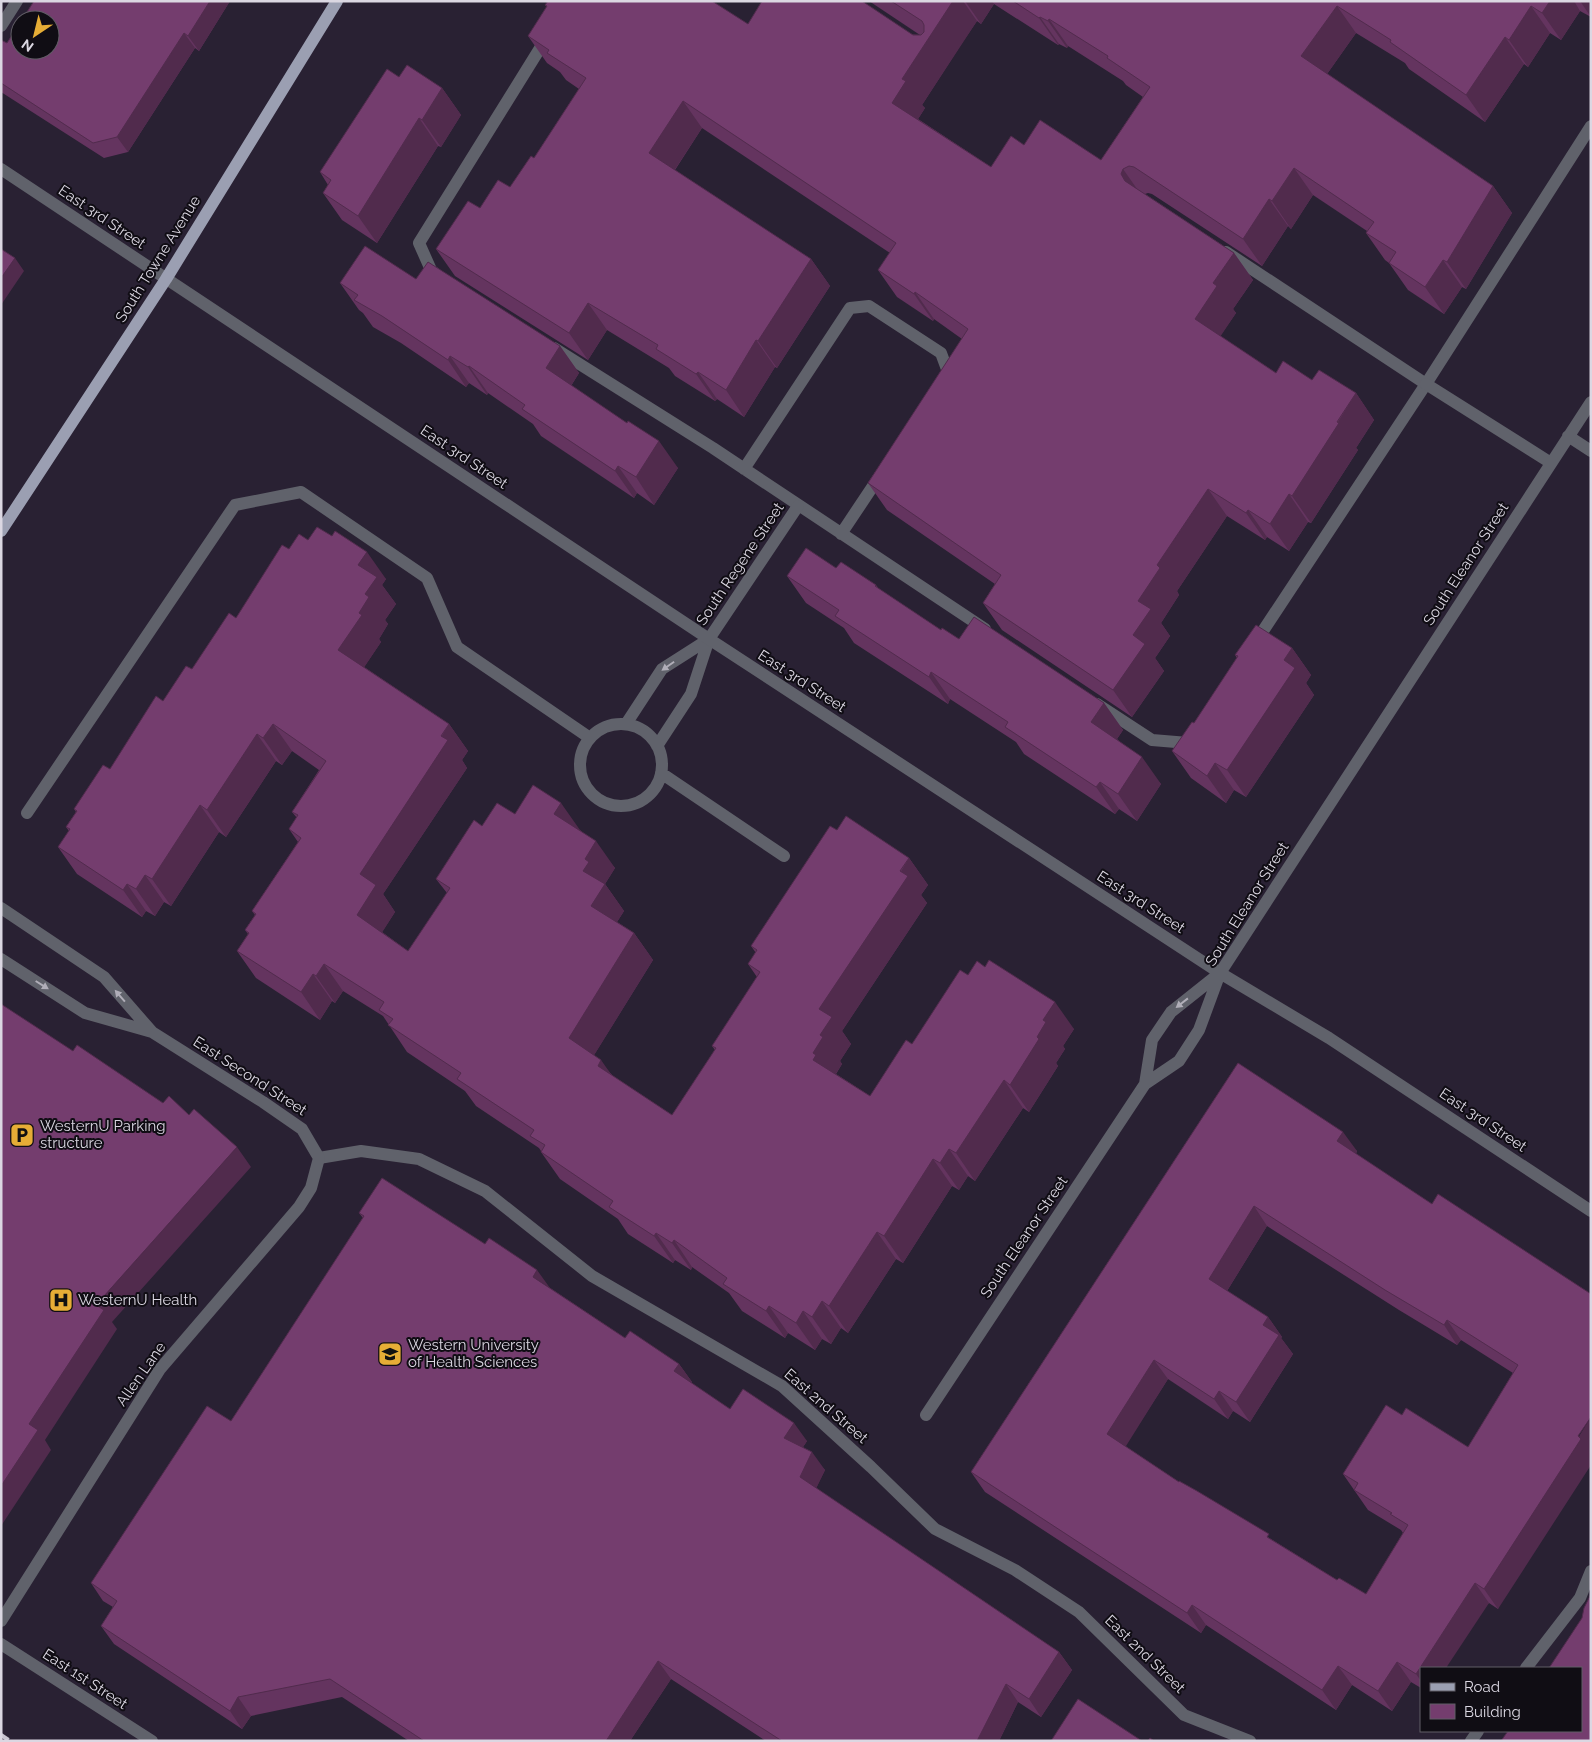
<svg xmlns="http://www.w3.org/2000/svg" width="1592" height="1742" font-family="Raleway,sans-serif">
  <style>
    .lines { fill: none; stroke-linecap: round; stroke-linejoin: round }
    .service { stroke: #60626b; stroke-width: 12 }
    .pedestrian { stroke: #60626b; stroke-width: 12 }
    .minor { stroke: #60626b; stroke-width: 12 }
    .primary { stroke: #9b9fb2; stroke-width: 12 }
    .rail { stroke: #c8c4d0; stroke-width: 4; stroke-dasharray: 9 9; stroke-linecap: butt }
    .wall { fill: #64345f; fill-rule: evenodd }
    .shaded-wall { fill: #512b4d }
    .building { fill: #743d6e; stroke: #512b4d; fill-rule: evenodd }
    .oneway { fill: #b0aeb8 }
    .labels { text-anchor: middle; dominant-baseline: central; stroke-width: 4; stroke-linejoin: round; paint-order: stroke }
    .street-label { font-size: 15px; fill: #dbd7e2; stroke: #100d14 }
    .poi-label { font-size: 15px; fill: #dbd7e2; stroke: #100d14; text-anchor: start }
  </style>
  <rect width="100%" height="100%" fill="#292133"/>
  <g class="lines">
    <path class="service" d="M1 26 17 1
      M1226 252 1426 384
      M437 275 431 270 419 243 547 37
      M554 348 713 448 985 629
      M744 469 850 308 869 306 941 353 948 372 944 378
      M841 534 881 474
      M1255 643 1426 384 1591 126
      M1097 704 1152 740 1188 743 1191 739
      M626 724 662 669 709 639
      M580 765a41 41 0 1 1 82 0a41 41 0 1 1-82 0Z
      M657 746 691 694 709 639
      M661 773 784 856
      M27 813 235 505 301 492 427 578 457 647 590 738"/>
    <path class="pedestrian" d="M319 1158 361 1151 419 1159 485 1191 592 1276 782 1386 871 1467 935 1529 1015 1570 1079 1612 1184 1715 1250 1741
      M1526 1668 1580 1598 1591 1571
      M1471 1741 1478 1731"/>
    <path class="minor" d="M1 169 709 639 1220 973 1329 1038 1591 1211
      M1426 384 1551 463
      M1568 436 1591 451
      M709 639 798 506
      M1 908 104 977 152 1032
      M1 959 85 1013 152 1032 263 1102 302 1129 319 1158 311 1188 299 1207 160 1369 1 1621
      M1145 1084 1152 1040 1171 1012 1220 973
      M926 1415 1145 1084 1179 1061 1199 1030 1220 973 1591 402
      M1 1644 152 1741"/>
    <path class="primary" d="M1 531 166 279 337 1"/>
    <path class="rail" d="M1 1735 10 1741"/>
  </g>
  <path class="wall" d="M34 1H230L199 51 195 48 128 152 104 158 1 92V40L7 43Z
    M869 1H1591V17L1580 11 1561 40 1550 33 1528 67 1524 64 1485 122 1409 69 1405 63 1356 33 1327 74 1493 186 1512 213 1466 289 1462 287 1444 314 1408 290 1389 263 1385 260 1366 233 1367 231 1313 195 1291 229 1288 226 1262 266 1152 194 1148 193 1145 194 1234 253 1253 280 1233 309 1236 313 1220 336 1276 373 1312 380 1356 393 1374 420 1356 448 1358 450 1311 523 1308 522 1289 551 1267 537 1265 540 1227 516 1177 591 1179 595 1161 623 1170 636 1155 658 1164 671 1132 717 1002 630 983 603 995 584 887 510 868 483 962 339 934 319 933 321 897 297 878 270 890 253 702 128 675 170 811 259 830 286 777 368 775 367 744 417 717 399 715 401 675 376 669 368 607 330 588 360 455 276 436 249 480 208 510 187 534 158 579 89 566 80 560 72 547 63 528 36 547 7 545 5 748 24 920 35ZM994 4 1058 45 1059 44 1067 48 1068 46 1123 81 1126 85 1143 97 1101 160 1024 145 991 167 918 119 925 108 922 105 962 43 977 21 981 24Z
    M442 88 461 115 441 147 438 146 377 243 342 220 323 193 328 185 320 172Z
    M416 279 560 346 579 373 571 386 678 468 654 505 637 493 634 498 541 436 533 424 488 393 487 395 469 383 466 387 401 343 373 327 363 313 359 310 340 283Z
    M308 540 386 579 382 585 396 604 385 620 388 624 379 639 381 642 364 667 449 724 468 751 462 760 467 768 383 894 395 912 382 932 408 951 447 893 436 879 482 826 515 814 580 830 615 868 605 884 624 911 617 922 634 933 653 960 594 1055 613 1076 672 1115 715 1050 712 1046 757 977 748 964 756 953 751 946 837 830 909 858 928 885 921 895 927 903 842 1031 851 1044 840 1061 842 1064 836 1074 870 1096 968 975 1074 1029 1063 1046 1065 1049 1056 1063 1058 1066 1029 1112 1023 1108 975 1181 968 1176 959 1190 952 1186 903 1263 896 1259 848 1333 841 1328 831 1344 822 1339 815 1350 788 1333 785 1338 742 1311 729 1293 692 1267 691 1270 675 1260 673 1263 628 1234 618 1219 560 1179 541 1152V1151L539 1148 476 1106 465 1091 407 1052 383 1016 343 991 335 1003 332 1001 320 1020 256 978 237 951 248 934 245 930 255 915 252 911 298 842 289 829 297 818 292 812 319 770 292 751 282 765 276 761 226 837 219 832 171 906 164 902 155 916 146 911 142 917 77 874 58 847 69 831 66 827 76 812 74 809 110 769 163 701 192 669 236 618 289 549Z
    M836 568 876 585 879 589 941 630 959 639 1104 703 1123 730 1117 739 1161 784 1137 821 1119 809 1115 814 1024 754 1016 742 950 699 948 704 854 643 844 628 806 603 787 576Z
    M1292 648 1311 675 1306 683 1314 695 1246 797 1234 790 1226 803 1191 778 1172 751 1194 723 1237 658 1235 655Z
    M1238 1063 1357 1151 1356 1154 1432 1204 1591 1294 1498 1609 1489 1603 1421 1668V1688L1411 1682 1392 1711 1352 1685 1336 1710 1206 1625 1201 1633 985 1492 971 1472ZM1267 1226 1399 1310 1457 1345 1461 1340 1513 1373 1468 1447 1402 1415 1343 1474 1368 1510 1401 1530 1403 1533 1366 1594 1337 1580 1179 1482 1125 1446 1168 1379 1228 1419 1233 1411 1250 1422 1293 1354 1281 1338 1282 1337 1268 1317 1227 1291Z
    M359 1213 550 1288 625 1338 679 1364 692 1382 691 1383 730 1409 807 1441 803 1447 825 1470 816 1488 1059 1652 1072 1670 1041 1717 1018 1702 999 1741H766L671 1679 630 1741H409L342 1697 251 1716 242 1729 114 1644 101 1626 113 1607 103 1601 91 1583 231 1421 363 1218Z"/>
  <path class="shaded-wall" d="M210 1H230L199 51 188 36Z
    M953 1H963L977 21 922 105 925 108 911 130 892 103 902 79Z
    M965 1H992L994 4 981 24Z
    M1550 1H1574L1580 11 1561 40 1542 13Z
    M1580 1H1591V17Z
    M1337 6 1356 33 1320 84 1301 56Z
    M1531 6 1550 33 1528 67 1509 40Z
    M1040 17 1059 44 1058 45 1039 18Z
    M1049 19 1068 46 1067 48 1048 21Z
    M184 33 195 48 128 152 117 137Z
    M1505 37 1524 64 1485 122 1466 95Z
    M442 88 461 115 441 147 422 120Z
    M683 101 702 128 668 180 649 153Z
    M419 118 438 146 377 243 358 216Z
    M1294 168 1313 195 1291 229 1272 201Z
    M1123 169 1142 196 1125 181 1121 174Z
    M1493 186 1512 213 1466 289 1447 262Z
    M1269 199 1288 226 1262 266 1243 239Z
    M1234 253 1253 280 1233 309 1236 313 1214 346 1195 319 1213 283Z
    M15 258 24 271 1 305V278Z
    M811 259 830 286 777 368 758 341Z
    M1443 260 1462 287 1444 314 1425 287Z
    M915 292 934 319 933 321 914 294Z
    M588 303 607 330 588 360 569 333Z
    M756 340 775 367 744 417 726 390Z
    M560 346 579 373 565 395 546 368Z
    M450 356 469 383 466 387 448 360Z
    M469 366 488 393 487 395 468 367Z
    M698 372 717 399 715 401 696 374Z
    M1356 393 1374 420 1356 448 1358 450 1311 523 1292 496Z
    M659 441 678 468 654 505 636 477Z
    M618 466 637 493 634 498 615 471Z
    M1208 489 1227 516 1177 591 1179 595 1161 623 1170 636 1155 658 1164 671 1132 717 1113 690 1133 635 1138 601 1157 565Z
    M1289 494 1308 522 1289 551 1270 524Z
    M1248 510 1267 537 1265 540 1246 513Z
    M367 552 386 579 382 585 396 604 385 620 388 624 379 639 381 642 357 678 338 650 359 613 365 594 358 565Z
    M1292 648 1311 675 1306 683 1314 695 1246 797 1227 770 1284 660Z
    M931 672 950 699 948 704 929 677Z
    M1104 703 1123 730 1110 749 1091 722Z
    M273 724 292 751 282 765 263 738Z
    M449 724 468 751 462 760 467 768 383 894 395 912 376 942 357 915 360 874Z
    M257 734 276 761 226 837 207 810Z
    M1142 757 1161 784 1137 821 1118 794Z
    M1215 763 1234 790 1226 803 1207 776Z
    M1100 782 1119 809 1115 814 1096 787Z
    M561 803 580 830 573 841 554 814Z
    M200 805 219 832 171 906 152 879Z
    M596 841 615 868 605 884 624 911 610 933 591 906 583 871 585 859Z
    M909 858 928 885 921 895 927 903 842 1031 851 1044 840 1061 842 1064 833 1078 813 1060V1053L819 1009Z
    M145 875 164 902 155 916 136 889Z
    M127 884 146 911 142 917 123 890Z
    M634 933 653 960 588 1065 569 1038Z
    M324 964 343 991 335 1003 316 976Z
    M313 974 332 1001 320 1020 301 992Z
    M1055 1002 1074 1029 1063 1046 1065 1049 1056 1063 1058 1066 1029 1112 1010 1085 1037 1037 1043 1020Z
    M601 1060 620 1087 598 1066Z
    M1004 1080 1023 1108 975 1181 956 1153Z
    M1343 1132 1357 1151 1351 1161 1337 1141Z
    M237 1147 251 1167 112 1322 117 1329 45 1440 51 1450 1 1526V1486L29 1424 96 1305Z
    M949 1149 968 1176 959 1190 940 1163Z
    M933 1159 952 1186 903 1263 884 1236Z
    M1254 1206 1267 1226 1222 1299 1209 1279Z
    M877 1232 896 1259 848 1333 829 1306Z
    M656 1233 675 1260 673 1263 654 1236Z
    M674 1240 692 1267 691 1270 672 1243Z
    M537 1270 550 1288 533 1277Z
    M822 1301 841 1328 831 1344 812 1317Z
    M769 1306 788 1333 785 1338 766 1311Z
    M803 1311 822 1339 815 1350 796 1323Z
    M1268 1317 1282 1337 1281 1338 1293 1354 1250 1422 1236 1402 1263 1325Z
    M1447 1320 1461 1340 1457 1345 1444 1325Z
    M1154 1360 1168 1379 1121 1454 1107 1434Z
    M679 1364 692 1382 687 1389 674 1371Z
    M1219 1391 1233 1411 1228 1419 1214 1399Z
    M1591 1417V1465L1498 1609 1484 1589Z
    M794 1423 807 1441 797 1456 784 1438Z
    M812 1452 825 1470 813 1495 800 1477Z
    M1475 1583 1489 1603 1446 1668H1421V1681L1416 1674Z
    M1192 1605 1206 1625 1201 1633 1187 1613Z
    M1059 1652 1072 1670 1041 1717 1029 1699Z
    M658 1661 671 1679 630 1741H606Z
    M1397 1662 1411 1682 1392 1711 1378 1691Z
    M1338 1666 1352 1685 1336 1710 1322 1690Z
    M1006 1684 1018 1702 999 1741H977Z
    M238 1697 251 1716 242 1729 230 1711Z"/>
  <path class="building" d="M34 1H210L188 36 184 33 117 137 93 143 1 83V40L7 43 20 23V50H50V20H22Z
    M548 1H712L748 24 762 1H862L913 35H921L924 32V25L922 21 891 1H953L902 79 906 81 892 103 991 167 1011 136 1024 145 1040 120 1101 160 1150 87 1107 58 1108 56 1049 19 1048 21 1040 17 1039 18 1013 1H1550L1542 13 1531 6 1509 40 1505 37 1466 95 1390 42 1391 40 1337 6 1301 56 1493 186 1447 262 1443 260 1425 287 1389 263 1396 252 1366 233 1374 222 1294 168 1272 201 1269 199 1243 239 1134 167 1129 166 1123 169 1121 174 1125 181 1234 253 1213 283 1217 286 1195 319 1276 373 1283 361 1312 380 1319 370 1356 393 1337 422 1339 423 1292 496 1289 494 1270 524 1248 510 1246 513 1208 489 1157 565 1160 568 1138 601 1151 609 1133 635 1145 644 1113 690 983 603 1001 575 868 483 968 329 915 292 914 294 878 270 896 243 683 101 649 153 811 259 758 341 756 340 726 390 698 372 696 374 656 349 658 345 588 303 569 333 436 249 468 201 480 208 498 180 510 187 531 156 534 158 586 78 547 53 549 50 528 36 547 6 545 5Z
    M407 65 442 88 422 120 419 118 358 216 323 193 331 180 320 172 387 69 399 77Z
    M365 246 416 279 428 262 560 346 546 368 627 423 628 421 659 441 636 477 618 466 615 471 522 409 525 405 469 366 468 367 450 356 448 360 382 316 354 300 358 295 340 283Z
    M1 249 15 258 1 278Z
    M317 527 332 536 335 531 367 552 358 565 377 577 365 594 369 597 359 613 362 615 338 650 449 724 441 736 448 740 360 874 376 885 357 915 408 951 450 888 436 879 474 820 482 826 497 803 515 814 533 785 561 803 554 814 596 841 585 859 589 862 583 871 605 884 591 906 634 933 569 1038 601 1060 598 1066 672 1115 716 1048 712 1046 760 972 748 964 757 950 751 946 830 826 837 830 846 816 909 858 900 871 908 876 819 1009 832 1017 820 1035 823 1037 813 1053 816 1055 813 1060 870 1096 906 1040 912 1044 960 970 968 975 977 961 985 967 989 960 1055 1002 1043 1020 1046 1022 1037 1037 1039 1039 1010 1085 1004 1080 956 1153 949 1149 940 1163 933 1159 884 1236 877 1232 829 1306 822 1301 812 1317 803 1311 796 1323 769 1306 766 1311 723 1284 727 1278 674 1240 672 1243 656 1233 654 1236 609 1207 613 1201 541 1152 545 1145 530 1136 534 1130 457 1079 461 1073 388 1025 393 1019 379 1010 384 1002 324 964 316 976 313 974 301 992 237 951 249 933 245 930 256 914 252 911 301 838 289 829 298 815 292 812 326 761 273 724 263 738 257 734 207 810 200 805 152 879 145 875 136 889 127 884 123 890 58 847 70 829 66 827 77 811 74 809 103 765 110 769 156 696 163 701 186 666 192 669 229 613 236 618 282 545 289 549 299 534 308 540Z
    M806 548 836 568 841 562 876 585 875 586 941 630 942 628 959 639 974 617 1104 703 1091 722 1142 757 1118 794 1100 782 1096 787 1005 727 1008 722 931 672 929 677 835 616 839 610 787 576Z
    M1256 625 1292 648 1284 660 1295 668 1227 770 1215 763 1207 776 1172 751 1192 722 1194 723 1238 656 1235 655Z
    M1 1004 73 1051 77 1045 163 1103 169 1096 189 1115 194 1109 237 1147 96 1305 104 1310 29 1424 38 1430 1 1486Z
    M1238 1063 1343 1132 1337 1141 1432 1204 1438 1194 1591 1294V1417L1578 1436 1581 1439 1484 1589 1475 1583 1416 1674 1397 1662 1378 1691 1338 1666 1322 1690 1192 1605 1187 1613 971 1472ZM1254 1206 1385 1290 1444 1325 1447 1320 1518 1365 1468 1447 1406 1408 1402 1415 1386 1405 1343 1474 1358 1483 1354 1490 1392 1513 1390 1514 1408 1525 1366 1594 1339 1578 1337 1580 1267 1537 1269 1534 1197 1491 1179 1481V1482L1107 1434 1154 1360 1214 1399 1219 1391 1236 1402 1279 1335 1263 1325 1268 1317 1209 1279Z
    M382 1178 485 1244 489 1238 537 1270 533 1277 625 1338 630 1331 679 1364 674 1371 730 1409 743 1389 794 1423 784 1438 812 1452 800 1477 1059 1652 1029 1699 1006 1684 977 1741H782L658 1661 606 1741H424L330 1679 238 1697 230 1711 101 1626 117 1601 91 1583 207 1406 231 1421 364 1216 359 1213Z
    M1591 1594V1741H1501L1508 1731H1581V1668H1549L1582 1618 1584 1608Z
    M1078 1699 1142 1741H1051Z
    M1150 1738 1154 1741H1148Z"/>
  <defs><path id="oneway-solid" d="M-6-.8H1V-3.2L6.5 0L1 3.2V.8H-6Z" transform="scale(1.25)"/></defs>
  <g class="oneway">
    <use href="#oneway-solid" transform="translate(668 666) rotate(145)"/>
    <use href="#oneway-solid" transform="translate(42 985) rotate(32)"/>
    <use href="#oneway-solid" transform="translate(120 996) rotate(-131)"/>
    <use href="#oneway-solid" transform="translate(1182 1003) rotate(142)"/>
  </g>
  <defs>
    <g id="parking-square" transform="scale(1.25)"><rect x="-9" y="-9" width="18" height="18" rx="4" fill="#e6ad36" stroke="#100d14"/><path d="M-3.5-5.5H1a3.5 3.5 0 0 1 0 7H-1V5.5H-3.5ZM-1-3.4V-.6H.8a1.4 1.4 0 0 0 0-2.8Z" fill="#111"/></g>
    <g id="hospital-square" transform="scale(1.25)"><rect x="-9" y="-9" width="18" height="18" rx="4" fill="#e6ad36" stroke="#100d14"/><path d="M-5-5h3v3.5h4V-5h3V5h-3V1.5h-4V5h-3Z" fill="#111"/></g>
    <g id="university-square" transform="scale(1.25)"><rect x="-9" y="-9" width="18" height="18" rx="4" fill="#e6ad36" stroke="#100d14"/><path d="M0-5L7-2L0 1L-7-2ZM-4 1L0 2.5L4 1V4Q0 6-4 4Z" fill="#111"/></g>
  </defs>
  <g fill-rule="evenodd">
    <use href="#parking-square" x="22" y="1135"/>
    <use href="#hospital-square" x="61" y="1300"/>
    <use href="#university-square" x="390" y="1354"/>
  </g>
  <g class="labels">
    <g class="street-label">
      <text transform="translate(102 217) rotate(34)">East 3rd Street</text>
      <text transform="translate(158 259) rotate(-58)">South Towne Avenue</text>
      <text transform="translate(464 457) rotate(34)">East 3rd Street</text>
      <text transform="translate(740 564) rotate(-56)">South Regene Street</text>
      <text transform="translate(1466 564) rotate(-57)">South Eleanor Street</text>
      <text transform="translate(802 681) rotate(33)">East 3rd Street</text>
      <text transform="translate(1141 902) rotate(33)">East 3rd Street</text>
      <text transform="translate(1247 904) rotate(-58)">South Eleanor Street</text>
      <text transform="translate(250 1076) rotate(33)">East Second Street</text>
      <text transform="translate(1483 1120) rotate(34)">East 3rd Street</text>
      <text transform="translate(1024 1237) rotate(-56)">South Eleanor Street</text>
      <text transform="translate(141 1374) rotate(-55)">Allen Lane</text>
      <text transform="translate(826 1406) rotate(41)">East 2nd Street</text>
      <text transform="translate(1145 1654) rotate(44)">East 2nd Street</text>
      <text transform="translate(85 1679) rotate(33)">East 1st Street</text>
    </g>
    <g class="poi-label">
      <text x="40" y="1126">WesternU Parking<tspan x="40" dy="17">structure</tspan></text>
      <text x="78" y="1300">WesternU Health</text>
      <text x="408" y="1345">Western University<tspan x="408" dy="17">of Health Sciences</tspan></text>
    </g>
  </g>
  <rect width="1592" height="1742" fill="none" stroke="#dbd7e2" stroke-width="5"/>
  <rect x="1420" y="1667" width="162" height="65" fill="#100d14" stroke="#615e66"/>
  <rect x="1430" y="1683" width="25" height="8" fill="#9b9fb2" stroke="#615e66"/>
  <text x="1464" y="1692" font-size="15" fill="#dbd7e2">Road</text>
  <rect x="1430" y="1704" width="25" height="15" fill="#743d6e" stroke="#615e66"/>
  <text x="1464" y="1717" font-size="15" fill="#dbd7e2">Building</text>
  <g transform="translate(35 35) rotate(215)"><circle r="24" fill="#100d14" stroke="#615e66"/>
  <path d="M0-4L9 19L0 12L-9 19Z" fill="#e6ad36"/>
  <text y="-8" font-size="14" font-weight="bold" text-anchor="middle" fill="#dbd7e2">N</text>
  </g>
</svg>
